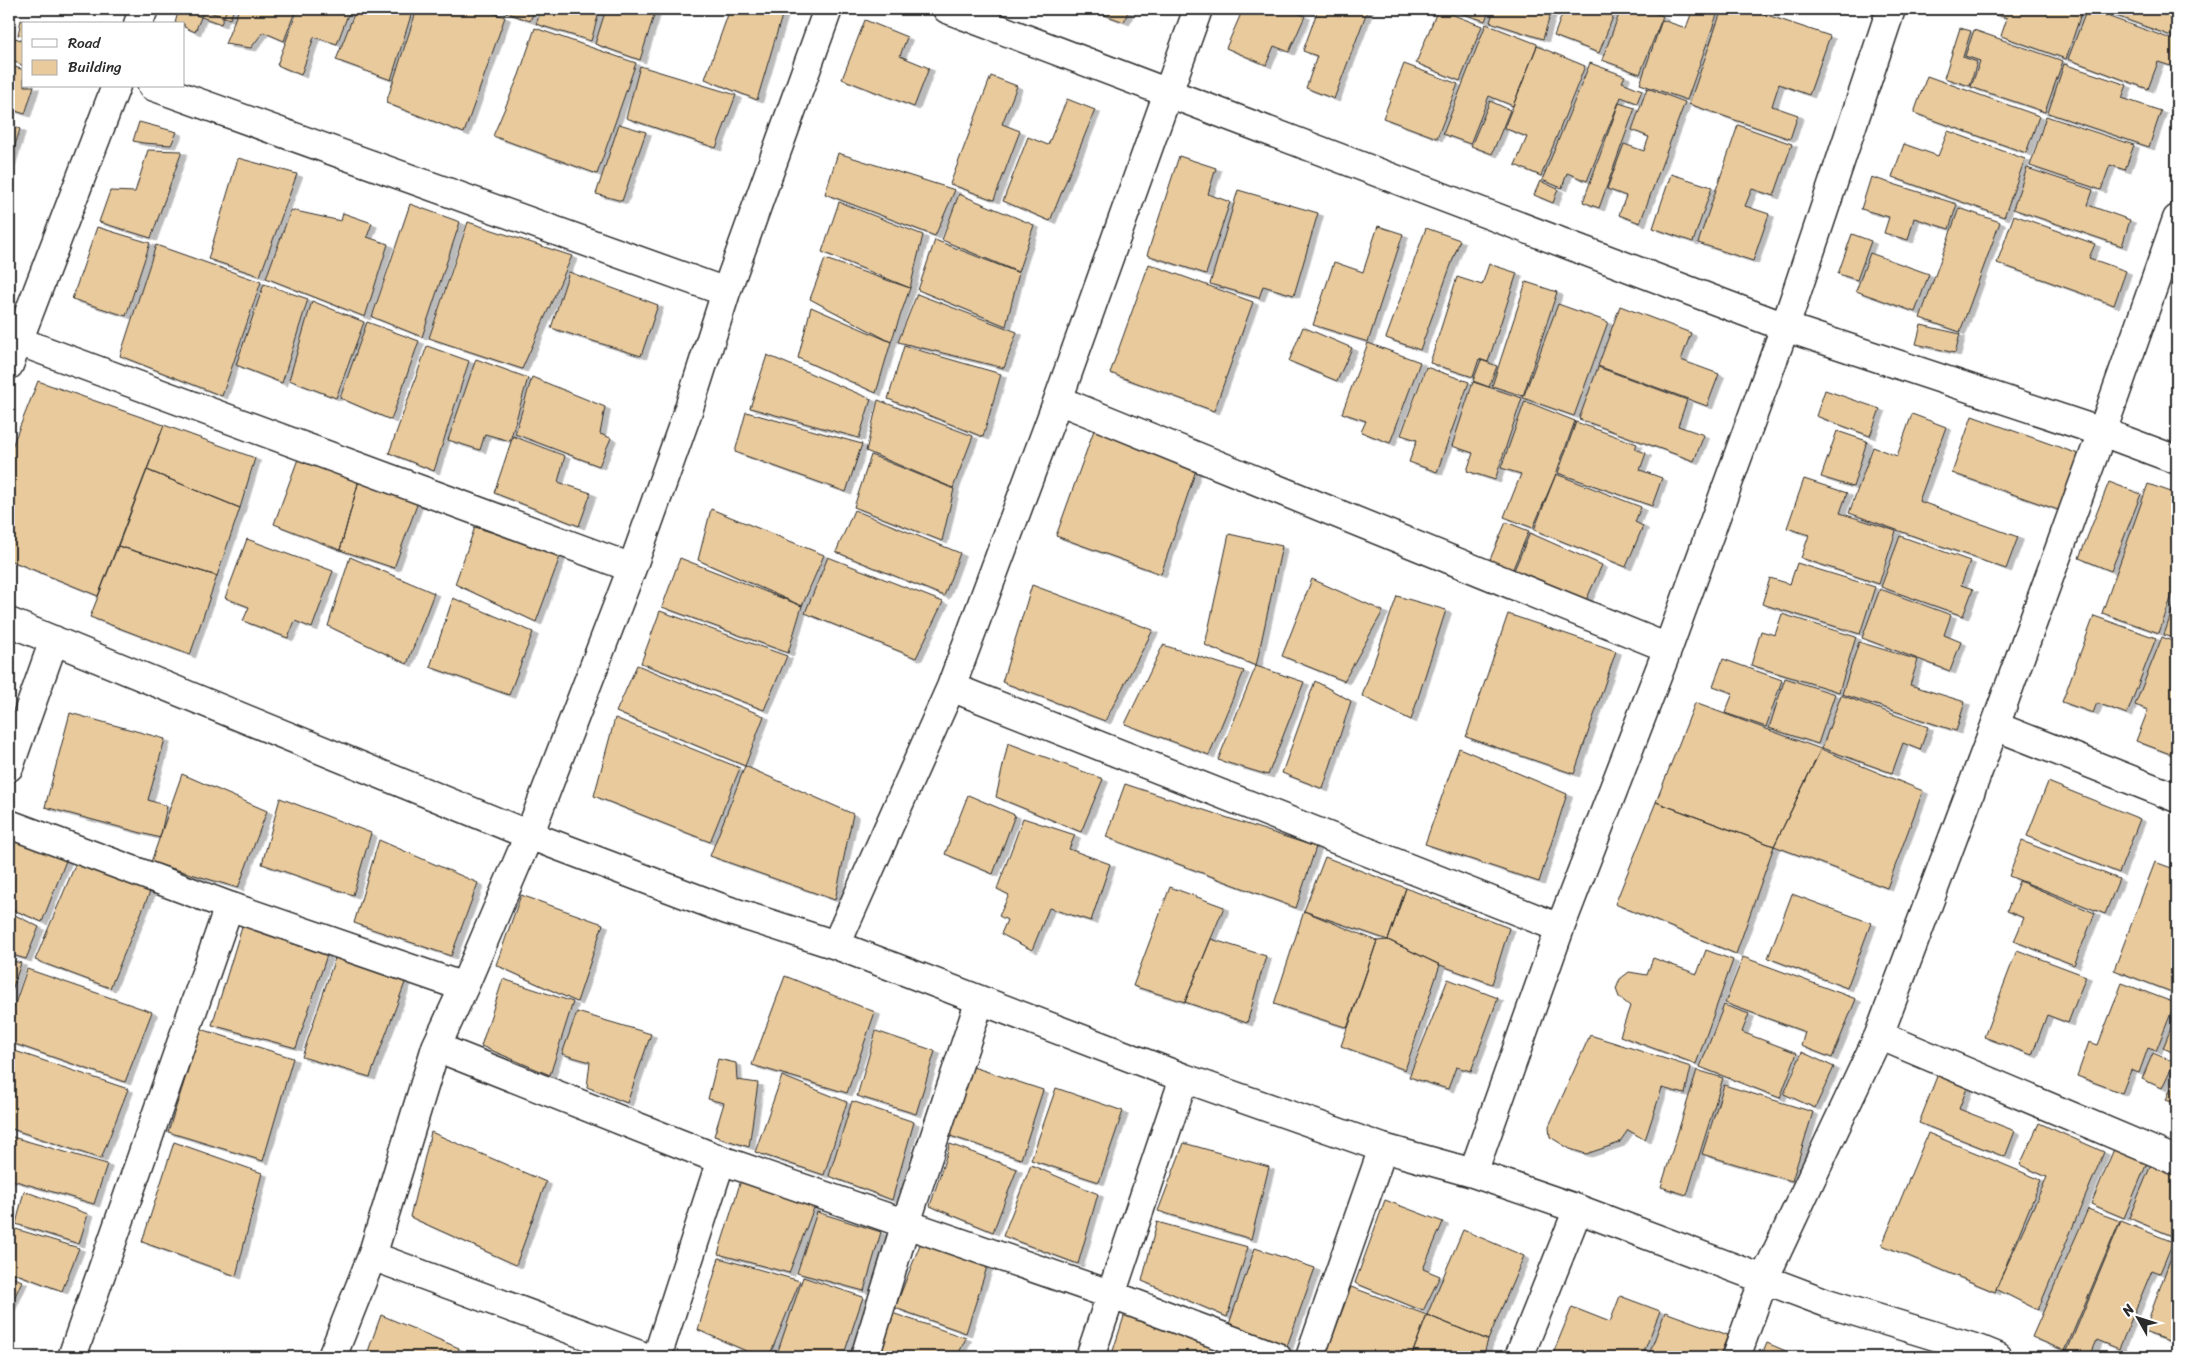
<svg xmlns="http://www.w3.org/2000/svg" width="2186" height="1366" font-family="Sriracha,sans-serif">
  <style>
    .building { fill: #e9ca9c; stroke: #2b2b2b; filter: url(#shadow) }
    .lines { fill: none; stroke-linecap: round; stroke-linejoin: round }
    .street-casing { stroke: #2b2b2b; stroke-width: 31 }
    .street { stroke: #fff; stroke-width: 28 }
  </style>
  <defs>
    <filter id="shadow"><feDropShadow dx="5.5" dy="3" stdDeviation="0" flood-color="#0004"/></filter>
  </defs>
  <rect width="100%" height="100%" fill="#fff"/>
  <filter id="ink" filterUnits="userSpaceOnUse"><feTurbulence type="fractalNoise" baseFrequency=".02" numOctaves="2"/><feDisplacementMap in="SourceGraphic" scale="10" xChannelSelector="R" yChannelSelector="G"/><feConvolveMatrix kernelMatrix="1 2 1 2 8 2 1 2 1" color-interpolation-filters="sRGB"/></filter>
  <g filter="url(#ink)">
    <path class="building" d="M179 9H234L230 19 204 10 195 32 184 27V24L175 23Z
      M179 9H227L221 24Z
      M239 9H296L284 41 263 32 251 48 225 44Z
      M298 9H350L337 44 314 37 301 75 277 65Z
      M356 9H413L391 80 336 60Z
      M417 9H481L505 17 464 133 386 103Z
      M497 9H535L530 21Z
      M542 9H600L591 41 536 24Z
      M606 9H656L640 60 595 44Z
      M730 9H784L757 100 705 79Z
      M1089 9H1129L1124 22Z
      M1243 9H1287L1305 16 1289 52 1274 46 1266 65 1226 48Z
      M1309 9H1368L1334 99 1306 88 1317 56 1303 51 1317 12Z
      M1438 9 1482 26 1460 81 1416 63Z
      M1449 9H1490L1485 21Z
      M1494 9H1552L1543 39 1490 22Z
      M1564 9H1616L1599 53 1554 36Z
      M1621 9H1644L1663 16 1640 74 1602 60Z
      M1693 9H1719L1687 100 1640 84 1662 20 1686 28Z
      M1722 9H1749L1830 36 1809 95 1779 84 1772 106 1798 115 1790 139 1689 104Z
      M1979 9H2077L2082 11 2066 59 2001 36 2007 18Z
      M2087 9 2177 41V68L2158 62 2148 89 2068 59Z
      M2097 9H2177V38Z
      M21 20 31 24H24V36L18 35Z
      M865 20 907 37 900 56 929 68 914 107 842 79Z
      M1486 24 1537 44V46L1513 106 1489 96 1470 144 1443 134Z
      M535 28 636 63 597 174 493 136 519 75Z
      M1960 28 1971 31 1963 57 1977 62 1970 86 1944 78Z
      M1974 30 2063 61 2045 112 1971 87 1980 61 1965 56Z
      M15 38 24 41V66L9 59Z
      M1537 46 1585 66 1541 176 1515 165 1527 137 1504 128Z
      M1590 63 1625 76 1622 82 1642 90 1637 103 1621 97 1587 181 1567 173 1562 188 1542 180Z
      M1404 64 1458 84 1437 138 1383 118Z
      M2064 64 2127 85 2122 98 2161 111 2149 147 2048 113Z
      M9 65 24 70V86H34L25 114 9 109Z
      M640 66 736 95 716 148 626 118Z
      M991 76 1017 86 1002 124 1020 131 994 200 950 184Z
      M1927 76 2039 116 2026 153 1914 113Z
      M1647 88 1685 102 1640 223 1619 215 1626 196 1607 189 1624 144 1644 151 1649 137 1632 130Z
      M1067 99 1095 110 1050 221 1003 201 1028 137 1048 145Z
      M1490 101 1510 110 1492 154 1471 146Z
      M1619 103 1635 108 1599 208 1583 202Z
      M2046 116 2134 145 2125 170 2110 165 2101 190 2030 166Z
      M139 122 177 132 171 145 143 143 133 141Z
      M619 124 646 132 622 201 596 194Z
      M9 125 20 129 9 165Z
      M1738 125 1792 144 1774 196 1752 189 1745 206 1769 214 1753 261 1698 243Z
      M1948 131 2025 159 2004 217 1892 177 1904 144 1938 156Z
      M148 150 182 151 151 238 99 222 110 191 135 192Z
      M838 153 955 190 935 236 825 194Z
      M1179 156 1216 168 1208 194 1230 202 1206 274 1147 255Z
      M238 158 297 174 260 276 208 259Z
      M2027 168 2093 190 2088 205 2130 220 2122 246 2013 209Z
      M1671 174 1712 187 1693 242 1653 228Z
      M1871 177 1957 204 1949 229 1914 218 1908 240 1884 233 1889 217 1861 209Z
      M1540 181 1558 189 1553 203 1534 195Z
      M1238 190 1318 213 1294 295 1263 286 1259 298 1210 284Z
      M959 194 1034 225 1018 272 942 240Z
      M839 202 923 235 910 288 822 252Z
      M410 204 460 222 422 337 372 317Z
      M1959 208 2000 222 1960 332 1920 318Z
      M291 210 341 221 343 213 372 223 367 237 388 244 365 317 266 278Z
      M2014 215 2095 244 2089 258 2126 271 2114 305 1997 263Z
      M468 222 572 256 522 369 429 338Z
      M1378 226 1403 234 1368 342 1313 325 1334 262 1363 272Z
      M97 227 150 243 126 316 72 299Z
      M1426 228 1460 240 1420 350 1386 338Z
      M1852 234 1871 241 1857 280 1838 274Z
      M935 240 1019 273 1006 326 918 290Z
      M156 245 261 282 222 396 120 356Z
      M1870 253 1929 274 1915 312 1856 291Z
      M825 259 910 288 891 342 810 299Z
      M1149 264 1253 302 1214 411 1110 373Z
      M1489 264 1517 273 1488 362 1479 359 1473 377 1430 363 1457 277 1482 285Z
      M569 272 658 305 641 356 551 328Z
      M1526 282 1557 292 1523 396 1492 386Z
      M264 284 308 299 282 383 236 365Z
      M917 294 1017 332 1004 368 898 342Z
      M312 301 364 322 336 398 289 380Z
      M1558 304 1608 322 1574 416 1523 398Z
      M1620 306 1691 333 1681 360 1719 374 1707 406 1598 366Z
      M811 307 891 342 876 393 798 358Z
      M367 322 419 341 391 420 340 398Z
      M1921 325 1960 334 1955 353 1916 344Z
      M1303 327 1352 348 1337 381 1289 361Z
      M1368 343 1420 362 1390 443 1361 432 1366 421 1342 413Z
      M427 346 469 361 434 471 389 453Z
      M904 346 1001 374 983 437 888 399Z
      M767 355 871 399 859 438 750 408Z
      M476 359 528 378 510 441 485 434 480 450 448 440Z
      M1481 360 1497 366 1489 387 1473 381Z
      M1426 367 1469 382 1437 472 1409 462 1417 440 1401 435Z
      M1598 367 1687 400 1678 426 1704 435 1694 461 1579 419Z
      M532 377 605 407 600 434 611 438 599 466 515 434Z
      M38 381 164 425 98 596 9 560V454Z
      M1473 382 1522 398 1495 480 1467 471 1473 453 1452 446Z
      M1825 390 1880 409 1870 436 1816 416Z
      M878 400 973 436 953 488 866 451Z
      M1525 401 1575 421 1556 474 1533 528 1504 517 1521 474 1501 468Z
      M746 412 862 444 846 492 735 452Z
      M1912 414 1946 427 1919 501 2018 537 2006 569 1849 513 1873 447 1897 456Z
      M1972 416 2084 456 2064 512 1952 473Z
      M1576 422 1637 444 1635 449 1646 453 1640 470 1662 478 1652 506 1558 473Z
      M164 425 255 458 240 508 147 470Z
      M1094 430 1197 467 1161 574 1056 536Z
      M1837 431 1867 441 1853 487 1821 477Z
      M513 436 565 456 558 482 591 493 579 526 494 493Z
      M871 455 954 489 942 541 854 507Z
      M298 459 359 480 340 550 274 524Z
      M147 470 240 508 217 576 118 546Z
      M1556 474 1641 507 1635 522 1643 526 1626 567 1534 530Z
      M1804 479 1847 493 1840 513 1896 531 1879 584 1801 558 1809 535 1787 528Z
      M359 480 418 502 394 568 340 550Z
      M2109 482 2141 494 2111 571 2079 558Z
      M2148 484 2177 494V581L2159 633 2102 613Z
      M711 509 824 555 802 606 698 560Z
      M854 510 960 553 944 596 836 552Z
      M1506 522 1529 531 1511 573 1488 564Z
      M475 527 561 554 536 622 455 584Z
      M1530 533 1602 565 1583 607 1511 577Z
      M1229 534 1282 546 1256 666 1205 645Z
      M1900 536 1970 561 1961 585 1973 589 1963 616 1881 587Z
      M247 539 333 571 312 628 295 621 288 638 243 621 249 607 225 598Z
      M118 546 217 576 190 655 90 617Z
      M350 557 434 593 407 664 328 626Z
      M828 557 943 602 916 658 805 613Z
      M680 558 802 606 788 653 662 607Z
      M1797 563 1875 587 1860 634 1762 604 1770 578 1790 584Z
      M1312 579 1383 611 1344 681 1282 656Z
      M1032 585 1153 630 1105 721 1002 682Z
      M1880 589 1951 615 1944 635 1961 642 1950 671 1862 638Z
      M1397 596 1446 610 1411 720 1362 696Z
      M2177 596V639L2164 635Z
      M453 598 533 632 509 695 430 667Z
      M660 611 787 656 764 710 641 663Z
      M1508 614 1616 651 1574 774 1466 737Z
      M1782 614 1856 637 1839 692 1751 665 1761 631 1775 635Z
      M2094 616 2156 638 2127 714 2097 703 2093 713 2062 702Z
      M2162 637 2177 643V735L2170 754 2136 741 2148 710 2135 705Z
      M1859 642 1918 660 1910 685 1965 702 1956 731 1842 694Z
      M1163 645 1244 671 1209 755 1125 724Z
      M1723 659 1782 680 1766 727 1725 713 1733 693 1713 686Z
      M637 665 764 716 745 766 616 712Z
      M1256 666 1304 682 1268 775 1218 760Z
      M1785 678 1835 694 1818 744 1769 728Z
      M1315 681 1351 701 1323 789 1282 773Z
      M1841 695 1928 727 1920 750 1903 743 1892 773 1822 748Z
      M1695 703 1821 749 1774 846 1656 802Z
      M70 713 165 739 148 800 167 806 160 838 45 807Z
      M615 718 740 768 710 842 594 796Z
      M1008 743 1103 779 1081 832 996 797Z
      M1459 748 1567 794 1539 882 1425 844Z
      M1821 749 1923 791 1887 888 1774 846Z
      M745 766 853 814 835 900 710 856Z
      M182 774 267 811 238 888 151 862Z
      M2048 782 2140 819 2119 873 2027 836Z
      M1125 784 1316 847 1296 908 1106 837Z
      M968 795 1015 815 993 874 945 854Z
      M280 798 371 833 353 895 262 864Z
      M1656 802 1774 846 1736 954 1615 904Z
      M1023 818 1075 835 1069 849 1110 864 1091 921 1049 908 1032 950 1001 934 1007 920 999 916 1009 895 997 889Z
      M9 835 67 858 42 922 9 908Z
      M379 840 478 883 451 956 354 923Z
      M2022 841 2119 879 2105 914 2009 876Z
      M1325 857 1406 888 1388 940 1304 911Z
      M2155 862 2177 870V994L2114 970Z
      M76 863 152 887 110 988 35 960Z
      M2019 881 2095 913 2074 965 2014 941 2024 918 2007 911Z
      M1170 887 1224 907 1185 1002 1133 986Z
      M1406 888 1509 928 1492 984 1440 965 1388 940Z
      M1792 894 1871 923 1847 988 1768 958Z
      M521 895 603 924 577 1002 496 965Z
      M1304 911 1377 941 1348 1028 1274 1004Z
      M9 912 39 927 26 959 9 954Z
      M243 923 329 949 296 1048 212 1025Z
      M1211 939 1266 956 1247 1023 1185 1002Z
      M1388 940 1440 965 1405 1070 1341 1046 1377 941Z
      M1706 950 1733 960 1696 1064 1620 1036 1630 1006 1619 997 1616 989 1620 979 1629 972 1647 975 1653 958 1697 974Z
      M2017 950 2086 976 2068 1023 2047 1015 2032 1055 1984 1037Z
      M336 955 406 980 370 1077 302 1057Z
      M1743 957 1856 999 1832 1058 1801 1046 1805 1032 1725 1003Z
      M9 960 21 963 9 999Z
      M27 969 152 1012 125 1082 9 1042V1021Z
      M785 976 875 1012 847 1093 752 1065Z
      M503 979 573 1002 550 1075 481 1046Z
      M1448 979 1498 998 1471 1071 1456 1067 1448 1089 1409 1077Z
      M2122 983 2175 1003 2156 1051 2148 1048 2139 1073 2131 1070 2122 1093 2077 1076 2089 1042 2098 1045Z
      M1724 1005 1749 1014 1742 1032 1797 1053 1780 1098 1700 1067Z
      M577 1012 651 1034 627 1103 587 1087 590 1062 562 1054Z
      M2177 1013V1054L2163 1048Z
      M201 1029 293 1058 263 1161 168 1132Z
      M876 1031 935 1051 916 1114 857 1096Z
      M1590 1035 1691 1067 1685 1094 1662 1088 1645 1140 1628 1130 1619 1143 1586 1154 1570 1149 1550 1137 1549 1126Z
      M9 1049 128 1089 101 1159 9 1128Z
      M1802 1052 1834 1067 1815 1108 1784 1094Z
      M2153 1053 2174 1062 2162 1088 2142 1079Z
      M718 1059 736 1063 737 1080 758 1083 749 1147 714 1136 724 1103 708 1099Z
      M967 1065 1043 1090 1021 1159 944 1134Z
      M1697 1070 1723 1078 1687 1195 1661 1187Z
      M1939 1071 1969 1083 1959 1109 2015 1131 2005 1157 1919 1123Z
      M2177 1072V1104L2166 1100Z
      M782 1076 847 1102 824 1175 755 1152Z
      M1724 1085 1813 1112 1792 1181 1702 1154Z
      M1056 1088 1123 1111 1099 1182 1031 1160Z
      M852 1101 914 1122 892 1200 829 1176Z
      M2039 1123 2104 1152 2038 1310 1996 1289 2047 1177 2020 1165Z
      M431 1132 546 1182 516 1265 410 1217Z
      M1928 1133 2041 1180 1995 1292 1882 1245Z
      M9 1136 107 1164 94 1204 9 1179Z
      M174 1142 262 1173 236 1276 142 1242Z
      M1184 1143 1269 1167 1251 1239 1158 1211Z
      M950 1144 1017 1169 993 1232 930 1206Z
      M2114 1149 2147 1163 2124 1218 2091 1204Z
      M1031 1165 1098 1194 1078 1264 1003 1236Z
      M2151 1165 2177 1176V1238L2129 1218Z
      M742 1177 817 1200 789 1273 718 1254Z
      M24 1191 88 1214 79 1244 16 1224Z
      M1385 1200 1443 1222 1423 1269 1440 1276 1423 1311 1355 1283Z
      M2088 1209 2120 1221 2065 1351 2032 1337Z
      M817 1212 881 1232 864 1291 797 1273Z
      M2121 1221 2173 1242 2160 1273 2152 1270 2119 1349 2097 1340 2090 1357H2082L2067 1351Z
      M1157 1222 1248 1247 1227 1317 1142 1281Z
      M9 1227 79 1248 62 1291 9 1271Z
      M1463 1230 1524 1256 1488 1340 1427 1315Z
      M921 1242 987 1267 966 1333 895 1308Z
      M2176 1243 2177 1317 2169 1341 2144 1332Z
      M1255 1248 1315 1268 1286 1349 1228 1327Z
      M719 1258 800 1281 769 1357H760L698 1330Z
      M9 1276 22 1281 9 1309Z
      M803 1277 863 1297 843 1357H776Z
      M1351 1287 1427 1315 1411 1357H1333L1326 1354Z
      M1620 1296 1660 1311 1642 1357 1552 1356 1572 1307 1610 1322Z
      M1127 1307 1227 1349 1223 1357H1111Z
      M1665 1312 1728 1335 1719 1357H1648Z
      M892 1313 966 1338 957 1357H876Z
      M381 1315 459 1348 456 1357H366Z
      M1427 1315 1488 1340 1483 1357H1411Z
      M1767 1343 1800 1357H1761Z
      M988 1353 1009 1357H987Z"/>
    <g class="lines">
      <g class="street-casing">
        <path id="street" d="M947 9 1785 327 2102 432 2177 460
          M138 24 144 9
          M152 86 726 292
          M18 341 632 568
          M9 365 116 86
          M1058 400 1668 648
          M9 622 529 835 727 910 836 945 1184 1078 1383 1148 1473 1173 1578 1209 1827 1303 1981 1350 1998 1357
          M951 687 1560 928
          M1995 726 2177 798
          M9 767 54 640
          M9 824 229 906 464 987
          M836 945 951 687 1058 400 1198 9
          M1879 1035 2177 1161
          M436 1047 721 1160 1112 1295 1277 1357
          M1473 1173 1560 928 1668 648 1785 327 1891 9
          M372 1256 645 1357
          M72 1357 229 906
          M332 1357 372 1256 436 1047 464 987 529 835 632 568 687 414 726 292 828 9
          M657 1357 721 1160
          M865 1357 906 1223 980 1000
          M1090 1357 1184 1078
          M1310 1357 1383 1148
          M1519 1357 1578 1209
          M1736 1357 1764 1279 1879 1035 1995 726 2102 432 2177 219"/>
      </g>
      <use href="#street" class="street"/>
    </g>
  </g>
  <rect width="2186" height="1366" fill="none" stroke="#fff" stroke-width="30"/>
  <rect x="15" y="15" width="2156" height="1336" fill="none" stroke="#2b2b2b" stroke-width="2" filter="url(#ink)"/>
  <rect x="22" y="22" width="162" height="65" fill="#ffffff" stroke="#aaaaaa"/>
  <rect x="32" y="39" width="25" height="8" fill="#ffffff" stroke="#aaaaaa"/>
  <text x="68" y="48" font-size="15" fill="#2b2b2b">Road</text>
  <rect x="32" y="60" width="25" height="15" fill="#e9ca9c" stroke="#aaaaaa"/>
  <text x="68" y="72" font-size="15" fill="#2b2b2b">Building</text>
  <g transform="translate(2138 1318) rotate(309)" stroke="#ffffff" stroke-width="4" paint-order="stroke">
  <path d="M0-4L9 19L0 12L-9 19Z" fill="#2b2b2b"/>
  <text y="-8" font-size="14" font-weight="bold" text-anchor="middle" fill="#2b2b2b">N</text>
  </g>
</svg>
